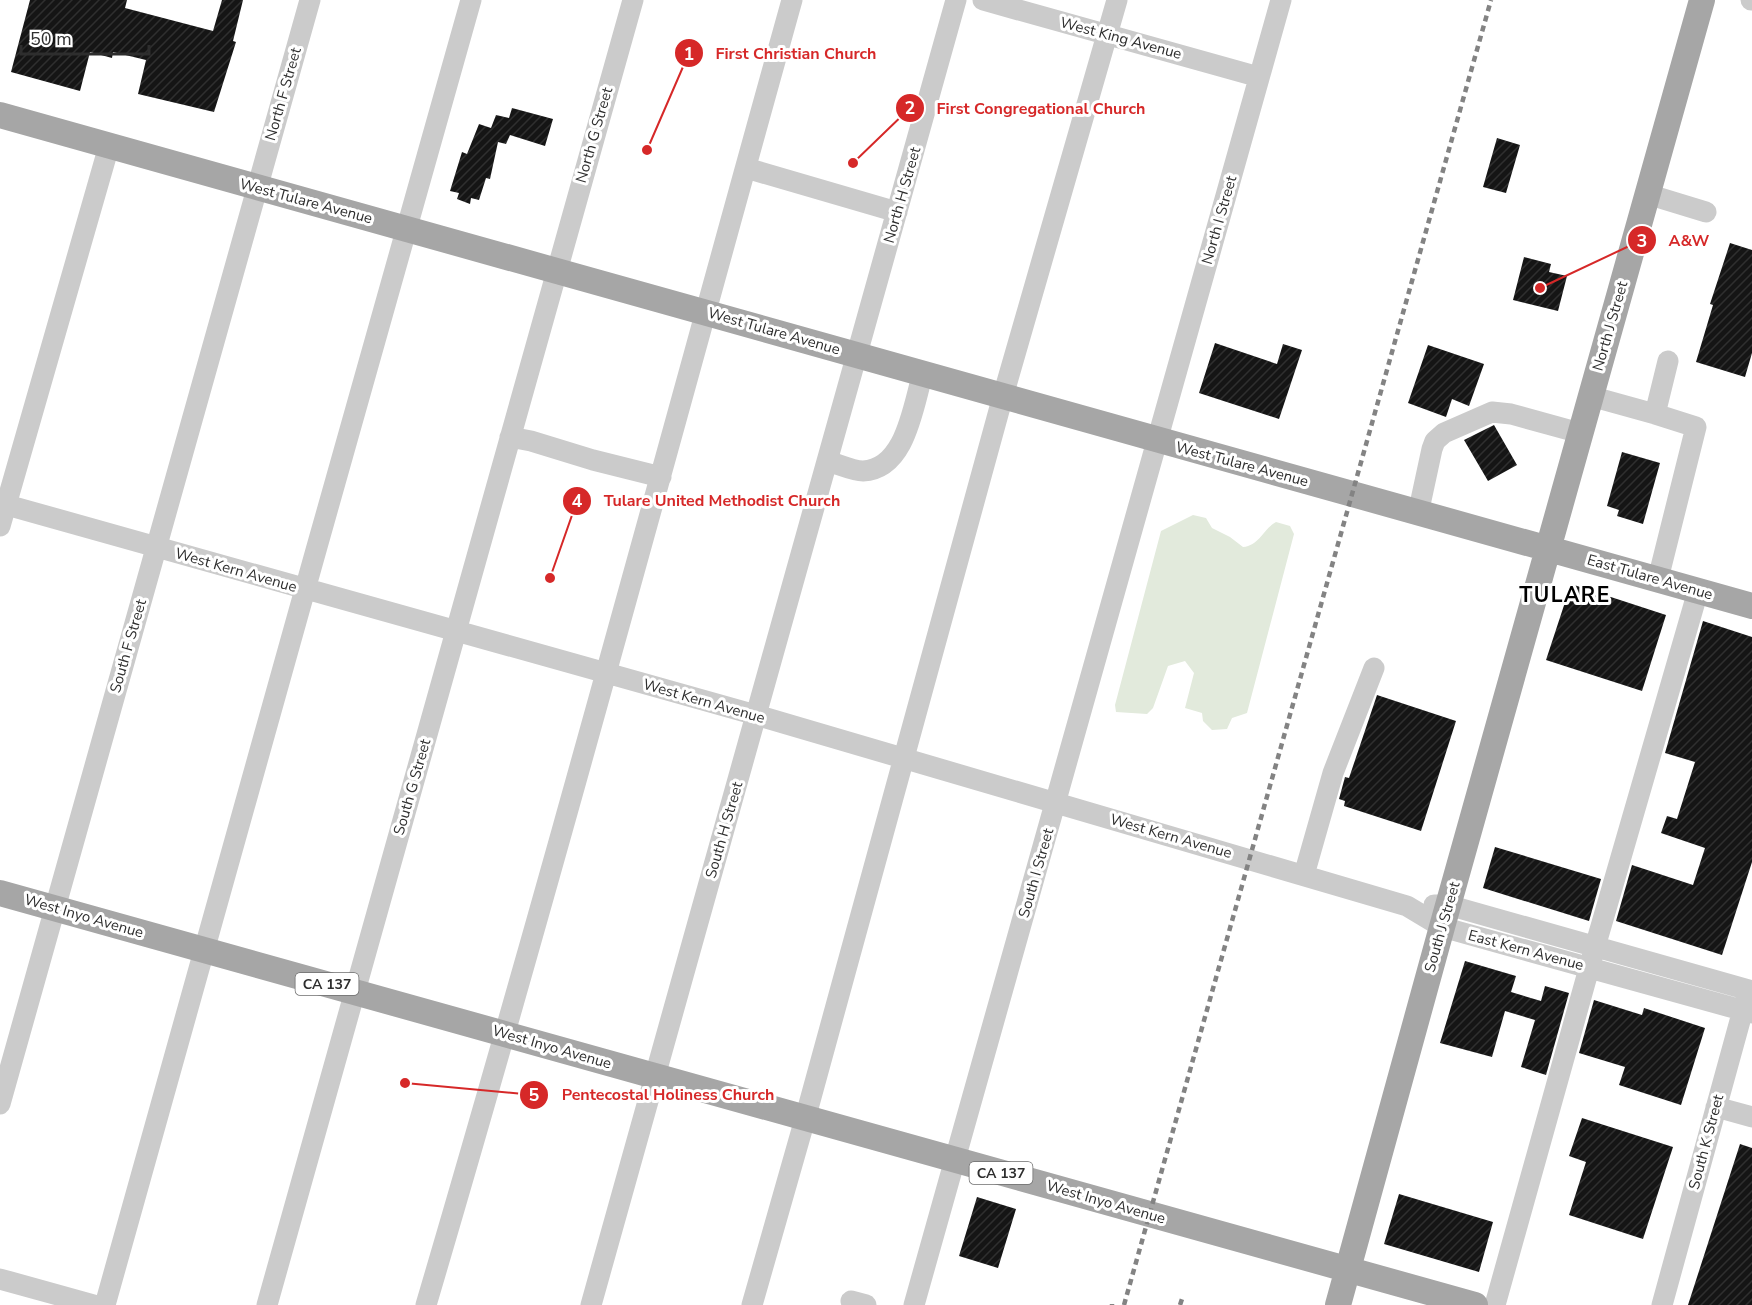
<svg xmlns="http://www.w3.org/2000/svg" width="1752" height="1305" font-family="'Nunito Sans',sans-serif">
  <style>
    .garden { fill: #e2eadc }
    .building { fill: url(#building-hatch) }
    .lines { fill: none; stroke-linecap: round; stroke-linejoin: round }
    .minor { stroke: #cbcbcb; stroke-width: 21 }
    .major { stroke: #a6a6a6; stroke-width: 26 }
    .rail { stroke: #838383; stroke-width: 4.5; stroke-dasharray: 6 4.5; stroke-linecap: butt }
    .labels { text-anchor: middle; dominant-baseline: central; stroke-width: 6; stroke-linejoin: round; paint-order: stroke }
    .shield { fill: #fff; stroke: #6d6d6d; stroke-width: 1.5 }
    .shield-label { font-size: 14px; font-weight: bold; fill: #2e2e2e }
    .street-label { font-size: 15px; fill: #2e2e2e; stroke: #fff }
    .district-label { font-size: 21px; font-weight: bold; letter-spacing: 1.5px; fill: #000; stroke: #fff }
    .leader { fill: none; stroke: #d62828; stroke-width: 2 }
    .callout-dot { fill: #d62828; stroke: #fff; stroke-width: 2 }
    .mark-label { font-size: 18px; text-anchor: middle; font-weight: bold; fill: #fff }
    .callout-label { font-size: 16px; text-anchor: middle; font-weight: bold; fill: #d62828; stroke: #fff; stroke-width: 6; stroke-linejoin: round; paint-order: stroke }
  </style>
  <defs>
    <pattern id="building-hatch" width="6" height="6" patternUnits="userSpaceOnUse" patternTransform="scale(1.5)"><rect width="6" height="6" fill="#151515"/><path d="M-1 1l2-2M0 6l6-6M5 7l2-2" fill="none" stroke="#2f2f2f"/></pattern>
  </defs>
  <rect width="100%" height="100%" fill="#fff"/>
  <path class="garden" d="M1193 515 1206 518 1212 528 1230 537 1243 547C1260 545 1263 529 1276 522L1290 526 1294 534 1247 713 1232 718 1227 729 1212 730 1203 721 1202 713 1185 708 1194 673 1185 661 1168 666 1153 708 1147 714 1116 712 1115 705 1161 531Z"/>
  <path class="building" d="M30 0H127L125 8 213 31 222 0H243L233 41 236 42 214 112 138 94 146 60 113 52 112 58 90 52 80 91 11 72Z
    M512 108 553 119 545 146 510 135 506 144 498 142 490 179 486 178 479 200 471 198 470 204 457 199 459 193 450 191 462 152 467 154 479 124 491 128 496 115 509 118Z
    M1497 138 1520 145 1506 193 1483 187Z
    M1730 243 1752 250V353L1745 377 1696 362 1713 305 1710 304Z
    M1524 257 1551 264 1549 272 1567 276 1558 311 1513 300Z
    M1215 343 1277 364 1283 344 1302 350 1279 419 1199 393Z
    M1428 345 1484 364 1469 406 1452 399 1446 417 1408 403Z
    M1494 425 1517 465 1488 481 1464 440Z
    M1622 452 1660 463 1643 524 1617 516 1619 510 1607 506Z
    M1571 584 1666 615 1642 691 1546 660Z
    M1703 621 1752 637V862L1722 955 1616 921 1632 865 1693 885 1705 848 1661 833 1667 816 1677 819 1695 762 1665 753Z
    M1377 695 1456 721 1421 831 1344 806 1345 801 1339 799 1345 777 1349 778Z
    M1495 847 1601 879 1589 921 1483 888Z
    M1465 961 1516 976 1511 992 1541 1001 1545 986 1569 993 1546 1075 1521 1067 1535 1020 1505 1011 1492 1057 1440 1043Z
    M1594 1000 1642 1015 1644 1008 1705 1028 1681 1105 1619 1085 1625 1067 1579 1053Z
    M1582 1118 1673 1147 1643 1239 1569 1215 1586 1162 1569 1156Z
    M1740 1144 1752 1148V1305H1688Z
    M1399 1194 1493 1222 1479 1272 1384 1244Z
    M977 1197 1016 1209 998 1268 959 1256Z"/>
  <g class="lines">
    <path class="minor" d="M983 0 1259 77
      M1751 0H1752
      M746 168 897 212
      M1647 194 1706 212
      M1590 396 1655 414 1668 361
      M1655 414 1696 427 1658 579
      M510 437 531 441 593 460 661 477
      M827 461C838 464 853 471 863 471 906 469 913 406 923 373
      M0 503 756 715 1407 906 1442 927 1752 1013
      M1418 514 1432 449 1435 441 1444 433 1492 412 1511 414 1580 433
      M0 526 109 146
      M1304 875 1333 773 1374 668
      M1434 905H1448L1752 991
      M0 1104 310 0
      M1716 1107 1752 1117
      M0 1279 94 1305
      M851 1301 866 1305
      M105 1305C229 871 346 434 471 0
      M267 1305 633 0
      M426 1305C554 871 671 435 792 0
      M591 1305 956 0
      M752 1305 805 1119 1003 396 1117 0
      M914 1305 1281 0
      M1495 1305 1595 947 1698 591
      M1662 1305 1746 999"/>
    <path class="major" d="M0 115 1752 606
      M0 893 1475 1305
      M1338 1305 1442 927 1702 0"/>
    <path class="rail" d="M1112 1305V1304
      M1124 1305 1491 0
      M1180 1305 1182 1299"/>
  </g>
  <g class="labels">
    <g class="shield">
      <rect x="295.5" y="973" width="63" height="22" rx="4.5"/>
      <rect x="969.5" y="1162" width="63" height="22" rx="4.5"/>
    </g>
    <g class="shield-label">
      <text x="327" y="984">CA 137</text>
      <text x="1001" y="1173">CA 137</text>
    </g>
    <g class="street-label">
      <text transform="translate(1121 38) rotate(15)">West King Avenue</text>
      <text transform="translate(283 94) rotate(-74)">North F Street</text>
      <text transform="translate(594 135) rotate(-74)">North G Street</text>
      <text transform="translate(902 195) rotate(-74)">North H Street</text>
      <text transform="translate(306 201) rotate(15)">West Tulare Avenue</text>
      <text transform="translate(1219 220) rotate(-74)">North I Street</text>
      <text transform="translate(1610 326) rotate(-74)">North J Street</text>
      <text transform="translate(774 331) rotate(16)">West Tulare Avenue</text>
      <text transform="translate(1242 464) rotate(15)">West Tulare Avenue</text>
      <text transform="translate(236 570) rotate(16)">West Kern Avenue</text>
      <text transform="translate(1650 577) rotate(16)">East Tulare Avenue</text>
      <text transform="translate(128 646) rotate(-74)">South F Street</text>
      <text transform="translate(704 701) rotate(16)">West Kern Avenue</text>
      <text transform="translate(412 787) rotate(-74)">South G Street</text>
      <text transform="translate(724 830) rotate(-74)">South H Street</text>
      <text transform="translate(1171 836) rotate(16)">West Kern Avenue</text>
      <text transform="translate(1036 873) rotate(-74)">South I Street</text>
      <text transform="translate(84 916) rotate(16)">West Inyo Avenue</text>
      <text transform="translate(1442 927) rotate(-74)">South J Street</text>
      <text transform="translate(1526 950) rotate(15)">East Kern Avenue</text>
      <text transform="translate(552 1047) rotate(16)">West Inyo Avenue</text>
      <text transform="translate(1706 1142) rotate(-75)">South K Street</text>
      <text transform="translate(1106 1202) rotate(16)">West Inyo Avenue</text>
    </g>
    <g class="district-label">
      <text x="1565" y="595">TULARE</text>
    </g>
  </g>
  <path class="leader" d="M647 150L689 53M853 163L910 108M1540 288L1642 240M550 578L577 501M405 1083L534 1095"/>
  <g class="callout-dot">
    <circle cx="647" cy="150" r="6"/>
    <circle cx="853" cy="163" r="6"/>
    <circle cx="1540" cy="288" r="6"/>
    <circle cx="550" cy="578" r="6"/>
    <circle cx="405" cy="1083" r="6"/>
    <circle cx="689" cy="53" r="15"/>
    <circle cx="910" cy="108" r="15"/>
    <circle cx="1642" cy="240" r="15"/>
    <circle cx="577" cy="501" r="15"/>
    <circle cx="534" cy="1095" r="15"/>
  </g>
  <g class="mark-label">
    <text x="689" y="60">1</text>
    <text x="910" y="114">2</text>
    <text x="1642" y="247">3</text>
    <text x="577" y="507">4</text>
    <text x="534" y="1101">5</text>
  </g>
  <g class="callout-label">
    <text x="796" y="59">First Christian Church</text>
    <text x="1041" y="114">First Congregational Church</text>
    <text x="1689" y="246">A&amp;W</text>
    <text x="722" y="506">Tulare United Methodist Church</text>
    <text x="668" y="1100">Pentecostal Holiness Church</text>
  </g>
  <path d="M21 45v9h128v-9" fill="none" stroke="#2e2e2e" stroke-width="3"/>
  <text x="30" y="45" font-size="18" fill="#2e2e2e" stroke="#ffffff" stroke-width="4.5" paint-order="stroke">50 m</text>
</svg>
